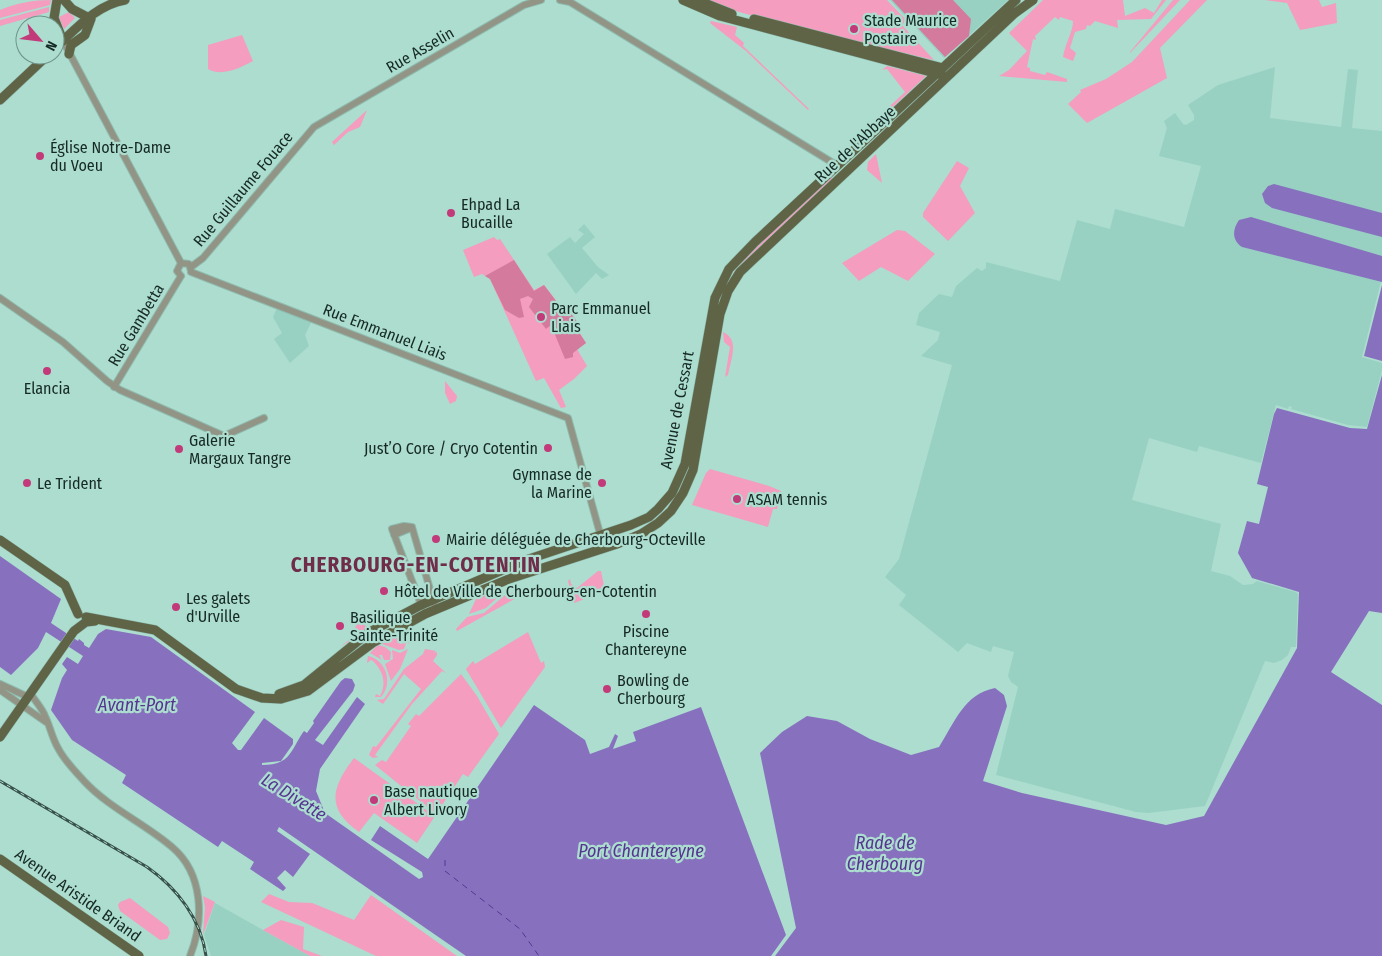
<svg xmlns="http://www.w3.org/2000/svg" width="1382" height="956" font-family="'Fira Sans Condensed',sans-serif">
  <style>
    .built { fill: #98d1c2 }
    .green { fill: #f49dbe }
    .forest { fill: #d47b9d }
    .water { fill: #8771bf }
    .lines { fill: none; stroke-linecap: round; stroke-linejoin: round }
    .ferry { stroke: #563492; stroke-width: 1; stroke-dasharray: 6 5; stroke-linecap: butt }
    .minor-casing { stroke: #8eb9ad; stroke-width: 8 }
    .major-casing { stroke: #8eb9ad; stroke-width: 10 }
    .minor { stroke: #929585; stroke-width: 6 }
    .major { stroke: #5f6446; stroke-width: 9 }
    .rail-casing { stroke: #38514a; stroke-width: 3 }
    .rail { stroke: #acddcf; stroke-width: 1; stroke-dasharray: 4; stroke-linecap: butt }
    .poi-dot { fill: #c23a79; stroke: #acddcf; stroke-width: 2 }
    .labels { text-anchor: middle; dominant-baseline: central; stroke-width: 4.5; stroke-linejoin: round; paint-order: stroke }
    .poi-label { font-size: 16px; fill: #162924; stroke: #acddcf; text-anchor: start }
    .street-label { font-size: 16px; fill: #162924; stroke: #acddcf }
    .water-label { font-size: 18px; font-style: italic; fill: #563492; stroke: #acddcf }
    .district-label { font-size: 21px; font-weight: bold; letter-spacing: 1px; fill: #6f2d49; stroke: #acddcf }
  </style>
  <rect width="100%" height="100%" fill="#acddcf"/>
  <path class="built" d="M890 0H1008L944 58Z
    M1275 67 1270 118 1341 127 1348 69 1358 70 1352 128 1382 131V277L1362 357 1382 363V370L1367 427 1348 425 1291 409 1292 407 1289 406 1288 409 1276 405 1261 463 1199 446 1197 452 1149 438 1132 500 1221 524 1211 571 1230 576 1243 585 1253 584 1257 581 1296 592 1298 594 1296 647H1291L1288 655 1282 660 1274 663 1265 661 1205 806 1149 813 1136 812 996 775 1018 687 1011 682 1008 676 1014 652 993 646 991 652 967 643 958 652 899 605 906 595 885 577 899 559 952 365 921 356 938 340 940 332 916 325 919 313 939 294 952 297 956 286 977 268 982 271 986 268V262L1060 281 1077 220 1110 229 1115 209 1184 227 1201 166 1159 156 1167 128 1164 121 1175 113 1183 124 1186 125 1194 120V115L1188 105 1218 85Z
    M584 224 595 237 582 248 598 267 609 275 602 279 596 273 576 294 547 254 570 237 575 243 584 234 578 230Z
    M277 308 312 321 305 335 309 346 290 363 274 339 282 333 273 317Z
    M215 903 263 930 310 956H211L204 935Z"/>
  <path class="green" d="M51 0 50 5 0 18V10C17 3 33 0 51 0Z
    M703 0H887L906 20 902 25 934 60 809 31 717 6Z
    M1043 0H1123L1125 16 1145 8 1154 13 1162 0H1166L1151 19 1117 20 1118 28 1095 21 1090 26 1087 25 1086 29 1075 32 1070 48 1076 53 1073 61 1063 57C1065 44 1073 32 1073 21L1060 17 1059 20 1055 17 1035 36 1036 40 1033 39 1027 67 1030 68V71L1045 75 1047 72 1067 79V82L999 76 1009 70 1027 51 1009 33Z
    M1173 0H1180L1130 53V52Z
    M1190 0H1207L1160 48 1167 78 1087 123 1068 104 1081 92 1080 90 1106 79 1132 62Z
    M1265 0H1319L1322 7 1336 3 1337 23 1300 30 1287 3Z
    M49 7V12L0 26V20Z
    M69 12 75 18 64 29 59 17Z
    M711 21 737 27 735 35 744 43 743 46 809 109 808 110 746 51 710 23Z
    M242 35 253 61C240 68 222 77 208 69V45Z
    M887 66 926 76 852 145 850 143 905 92 887 69 882 70Z
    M367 110 360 127 348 132 334 145 332 142Z
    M876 154 882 183 867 170 868 162Z
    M957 161 969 168 960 186 975 213 948 241 923 217V213Z
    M831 177 833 179 732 274 745 257Z
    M897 230 905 231 935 254 908 281 881 267 859 281 842 263Z
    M494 237 497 240 500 239 534 290 544 285 560 306 564 304 578 323 575 326 586 343 577 349 587 366 574 379 559 390 566 407 561 408 544 378 536 381 490 279 482 274 474 277 463 250Z
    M723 332C740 340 731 358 728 375L725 377 730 347 724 342Z
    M445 381 457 396 456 401 450 404 445 393Z
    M710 469 769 486 781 491 777 509H773L768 527 692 505 706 473Z
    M598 571H601L605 591 574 603 568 581 570 579 571 584 577 588Z
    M514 592H527L457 631 456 629 467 617 484 613 505 595Z
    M486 595 498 597 486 608 469 614 476 599Z
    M361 616 367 630 340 647 349 640Z
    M411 628 412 633 409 644 405 640 398 642 400 644 406 643 404 649 399 650 382 644Z
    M528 632 541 663 544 661 545 667 501 728 466 669 473 661 475 664Z
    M378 645 385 647 391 652 390 660H384L382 655H379L382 660 370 653Z
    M408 649 400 669 391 681 385 664 393 659 392 650 400 653Z
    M425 649 436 651 434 653 437 652V655L433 661 446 673 442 671 412 704 375 755 378 757 373 758 369 755 373 746 376 747 421 689 404 674 383 704 377 700 384 699 404 669 423 654Z
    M368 656C387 660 393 684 381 697H375L376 694 380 696C387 683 383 671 373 661L371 660 367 663Z
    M461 674 477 696 499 734 468 777 463 774 436 814 375 765 382 760 386 762 411 726 408 724 416 714 419 716Z
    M354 758 435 816 417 843 374 813 359 832C325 808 332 787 354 758Z
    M269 894 289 902 312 903 354 920 371 895 457 956H376L261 902Z
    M203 896 215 902 203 935 205 907Z
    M130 898 168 927 170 933 167 939 160 940 120 911 118 905 120 902Z
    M281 920 304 927 303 949 322 956H310L263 930Z"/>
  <path class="forest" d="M892 0H953L971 19 969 36 945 57Z
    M514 260 534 291 544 285 560 306 564 304 578 323 575 326 586 343 573 353V357L565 359 551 325 546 329 529 307 533 299 528 296 520 299 524 317 519 318 505 310 490 279 485 276Z"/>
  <path class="water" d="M1274 184 1382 213V237L1272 208 1265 203 1262 194 1268 186Z
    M1251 217 1382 256V282L1242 247C1232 240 1232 230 1239 220Z
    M1382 285V361L1364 356Z
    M1382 375V613L1369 611 1331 672 1382 705V956H775L796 928 760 753 782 732 807 716 837 721 870 739 911 755 939 747C955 722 964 694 995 688L1004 695 1007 706 983 781 1022 793 1166 825 1204 816 1297 648 1299 592 1252 578 1238 553 1247 521 1259 524 1268 487 1257 484 1274 414 1277 408 1350 428 1367 429Z
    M0 556 61 599 51 623 78 641 79 639 84 643V645L89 648 98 634 106 629 151 637 255 712 232 743 238 750H241L264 718 293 739V744L281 761 262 763V765C291 765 290 751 304 731L307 733 314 723 313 721 341 681 345 678 352 679 355 685 353 691 315 740 323 745 357 697 365 704 320 769 316 791 325 813 419 879 423 877 422 872 371 840 380 826 428 859 534 705 585 740 590 754 609 747 615 734 618 736 613 749 636 741 633 732 701 707 786 935 771 956H466L279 827 277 831 310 854 293 877 285 870 277 878 286 888 283 891 250 869 254 862 222 841 218 847 122 783 126 775 72 740 51 710 62 678 67 670 62 664 67 657 78 664 83 656 46 632 38 648 11 675 0 667Z"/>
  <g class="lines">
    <path class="ferry" d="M445 860V871L520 929 539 956"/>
    <g class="minor-casing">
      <path id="minor" d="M560 0 570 2 838 166
        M63 41 181 263
        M191 267 203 258 314 127 524 5 541 0
        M191 272 568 418 604 548
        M181 276 177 271 181 263 189 264 191 271
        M0 298 63 342 107 381 120 390 224 436 264 418
        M114 387 181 276
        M412 527 404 526 392 529 422 607
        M412 527 436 610
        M394 535 411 528
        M0 684 28 697
        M0 690 46 722
        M31 694C35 701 42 708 45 716 50 726 52 738 58 748 64 760 74 770 84 781 109 808 144 823 172 847 204 874 204 921 190 956"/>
    </g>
    <g class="major-casing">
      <path id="major" d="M57 0 54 18 63 41
        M64 0 72 9 91 19 85 35 71 45 69 54
        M683 0 720 16 942 75
        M697 0 732 14
        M754 19 943 68
        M55 48C76 29 96 5 125 0
        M0 100 48 55
        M0 540 65 585 78 614
        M86 617 155 630 236 689 262 698 281 699 308 691 374 642 425 614 509 579 617 544 641 534 658 523 671 511 683 493 693 470 720 314 728 291 740 272 1015 13 1033 0
        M74 631 86 622 95 621
        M279 694 304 685 368 633 421 605 526 560 631 525 649 517 658 509 672 493 685 464 715 298 729 269 755 242 1016 0
        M0 737 74 631
        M0 859 139 956"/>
    </g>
    <use href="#minor" class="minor"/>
    <use href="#major" class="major"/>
    <g class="rail-casing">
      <path id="rail" d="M0 781 147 867C177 888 201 919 206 956"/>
    </g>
    <use href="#rail" class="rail"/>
  </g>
  <g class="poi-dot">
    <circle cx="854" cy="29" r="5"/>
    <circle cx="40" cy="156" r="5"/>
    <circle cx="451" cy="213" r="5"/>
    <circle cx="541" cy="317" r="5"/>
    <circle cx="47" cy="371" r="5"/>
    <circle cx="548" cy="448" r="5"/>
    <circle cx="179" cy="449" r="5"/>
    <circle cx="27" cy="483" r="5"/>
    <circle cx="602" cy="483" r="5"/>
    <circle cx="737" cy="499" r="5"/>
    <circle cx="436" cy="539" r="5"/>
    <circle cx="384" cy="591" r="5"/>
    <circle cx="176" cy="607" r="5"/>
    <circle cx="646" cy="614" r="5"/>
    <circle cx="340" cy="626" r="5"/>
    <circle cx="607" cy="689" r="5"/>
    <circle cx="374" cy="800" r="5"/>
  </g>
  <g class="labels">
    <g class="poi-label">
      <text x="864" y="20">Stade Maurice<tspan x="864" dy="18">Postaire</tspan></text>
      <text x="50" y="147">Église Notre-Dame<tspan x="50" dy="18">du Voeu</tspan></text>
      <text x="461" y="204">Ehpad La<tspan x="461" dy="18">Bucaille</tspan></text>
      <text x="551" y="308">Parc Emmanuel<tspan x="551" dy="18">Liais</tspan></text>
      <text x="47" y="388" text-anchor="middle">Elancia</text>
      <text x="189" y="440">Galerie<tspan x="189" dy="18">Margaux Tangre</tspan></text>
      <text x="538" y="448" text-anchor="end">Just’O Core / Cryo Cotentin</text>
      <text x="592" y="474" text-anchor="end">Gymnase de<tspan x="592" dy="18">la Marine</tspan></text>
      <text x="37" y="483">Le Trident</text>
      <text x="747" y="499">ASAM tennis</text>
      <text x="446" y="539">Mairie déléguée de Cherbourg-Octeville</text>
      <text x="394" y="591">Hôtel de Ville de Cherbourg-en-Cotentin</text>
      <text x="186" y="598">Les galets<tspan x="186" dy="18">d'Urville</tspan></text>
      <text x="350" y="617">Basilique<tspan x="350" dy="18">Sainte-Trinité</tspan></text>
      <text x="646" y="631" text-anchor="middle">Piscine<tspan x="646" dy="18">Chantereyne</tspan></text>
      <text x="617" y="680">Bowling de<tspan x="617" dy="18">Cherbourg</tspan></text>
      <text x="384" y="791">Base nautique<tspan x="384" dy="18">Albert Livory</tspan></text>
    </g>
    <g class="street-label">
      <text transform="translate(420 50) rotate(-30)">Rue Asselin</text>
      <text transform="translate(855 144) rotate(-43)">Rue de l'Abbaye</text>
      <text transform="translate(243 189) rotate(-50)">Rue Guillaume Fouace</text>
      <text transform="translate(136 325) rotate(-59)">Rue Gambetta</text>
      <text transform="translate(385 332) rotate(21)">Rue Emmanuel Liais</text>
      <text transform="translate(677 410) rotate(-79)">Avenue de Cessart</text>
      <text transform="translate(78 895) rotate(35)">Avenue Aristide Briand</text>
    </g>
    <g class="water-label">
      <text x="137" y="705">Avant-Port</text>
      <text transform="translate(294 797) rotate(32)">La Divette</text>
      <text x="885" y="843">Rade de<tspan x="885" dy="21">Cherbourg</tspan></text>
      <text x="641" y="851">Port Chantereyne</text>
    </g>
    <g class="district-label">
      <text x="416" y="565">CHERBOURG-EN-COTENTIN</text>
    </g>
  </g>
  <g transform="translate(40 40) rotate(118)"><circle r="24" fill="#acddcf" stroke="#70958b"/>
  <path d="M0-4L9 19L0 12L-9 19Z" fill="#c23a79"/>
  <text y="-8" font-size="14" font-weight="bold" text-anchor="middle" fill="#162924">N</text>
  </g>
</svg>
